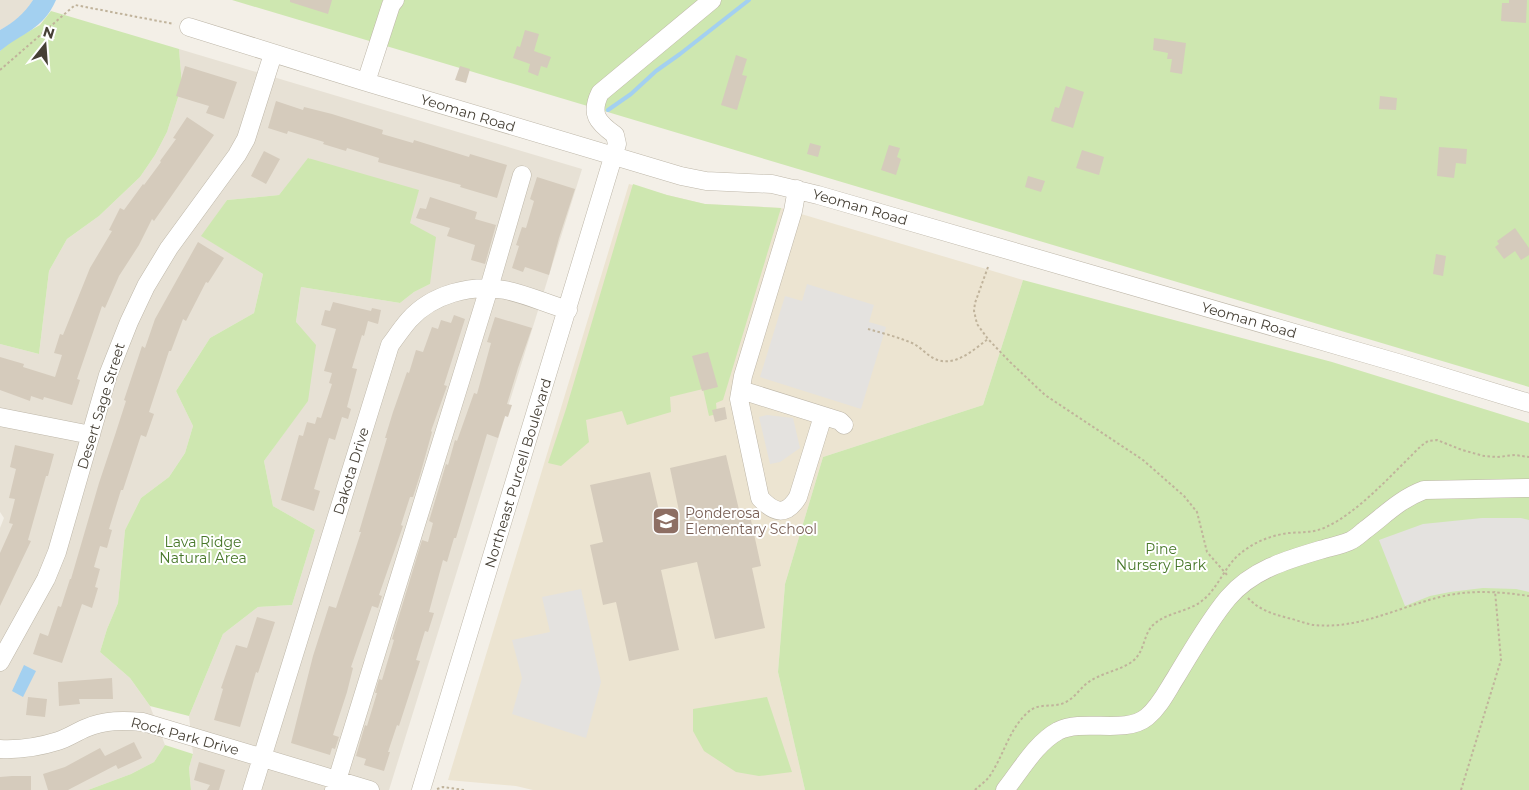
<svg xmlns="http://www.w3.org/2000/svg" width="1529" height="790" font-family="Montserrat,sans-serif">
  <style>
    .residential { fill: #e7e1d5 }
    .education { fill: #ece4d1 }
    .green { fill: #cee7b0 }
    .parking { fill: #e4e2df }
    .water { fill: #a3d0f0 }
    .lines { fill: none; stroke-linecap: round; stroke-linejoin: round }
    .stream { stroke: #a3d0f0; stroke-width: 4 }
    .building { fill: #d5cbbc }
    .minor-casing { stroke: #beb7a9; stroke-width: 19 }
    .path { stroke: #c0b39b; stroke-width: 2; stroke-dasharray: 2.5 2.5; stroke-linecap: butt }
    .minor { stroke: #fff; stroke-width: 18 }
    .labels { text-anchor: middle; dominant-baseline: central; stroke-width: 4; stroke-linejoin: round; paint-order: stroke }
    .street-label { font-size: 14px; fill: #464036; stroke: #fff }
    .education-label { font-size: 14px; fill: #785e54; stroke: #fff; text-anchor: start }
    .park-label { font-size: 14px; fill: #477729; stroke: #fff }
  </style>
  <rect width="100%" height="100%" fill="#f3efe7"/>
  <path class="residential" d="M0 0H33L26 11 14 22 0 30Z
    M179 49 582 169 389 790H191L189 768 193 754 189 716 223 634 258 607 292 605 315 530 273 506 264 461 308 400 296 322 301 287 400 303 414 292 430 284 410 223 309 158 279 195 227 200 202 236 263 274 254 313 210 338 176 391 193 426 185 453 169 477 141 498 125 530 118 603 107 629 100 652 130 678 150 706 165 745 154 762 131 774 88 790H0V528L4 518 0 512V344L39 354 49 271 67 239 99 216 140 177 155 155 167 132 182 85Z"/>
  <path class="education" d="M629 184 667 195 705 204 781 208 1023 280 983 405 823 457 785 584 778 672 805 790H533L516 786 448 780Z"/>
  <path class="green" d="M232 0H1529V387Z
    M51 11 179 49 182 85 167 132 155 155 140 177 99 216 67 239 49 271 39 354 0 344V51L10 42 40 25Z
    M308 158 419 190 410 223 436 237 430 284 414 292 400 303 301 287 296 322 316 345 308 401 264 461 273 506 315 530 292 605 258 607 223 634 189 716 150 706 130 678 100 652 107 629 118 603 125 530 141 498 169 477 185 453 193 426 176 391 210 338 254 313 263 274 201 236 227 200 279 195Z
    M633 184 667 195 705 204 781 208 723 400 716 403 717 414 709 416 703 389 670 397 671 412 627 425 622 411 586 420 589 442 561 466 548 463 566 409Z
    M1023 280 1332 362 1529 423V790H805L778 672 785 584 823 457 983 405Z
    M767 697 792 772 759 776 736 772 704 751 693 731V709Z
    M165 745 193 754 189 768 191 790H88L131 774 154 762Z"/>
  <path class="parking" d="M807 284 874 305 869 322 886 327 861 409 760 377 785 296 802 301Z
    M767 415 793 418 800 448 780 462 770 464 759 417Z
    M1482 518H1521L1529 520V592L1516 589 1483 588 1450 592 1430 596 1405 606 1379 540 1423 524Z
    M581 589 601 682 586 738 512 714 522 678 512 640 550 632 542 597Z"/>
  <path class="water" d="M33 0H56C43 30 23 32 0 51V30C14 22 24 14 33 0Z
    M24 665 36 671 23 697 12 691Z"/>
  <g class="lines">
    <path class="stream" d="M608 110 631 94 656 71 680 54 749 0"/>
  </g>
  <path class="building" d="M290 0H332L328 14 290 2Z
    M1509 0H1527L1526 23 1501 21 1502 3H1509Z
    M525 30 539 34 534 51 551 57 547 68 541 66 538 76 528 72 530 64 513 58 517 46 520 47Z
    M1154 38 1186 43 1182 74 1170 72 1172 59H1167L1168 53 1153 50Z
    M736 55 747 59 742 75 747 76 737 110 721 105Z
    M185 66 237 82 224 119 206 113 209 106 176 96Z
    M460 66 470 69 466 83 455 80Z
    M1066 86 1084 92 1073 128 1051 121 1055 107 1059 108Z
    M1380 96 1397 98 1396 110 1379 109Z
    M276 101 303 110 304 107 332 114 383 130 382 134 413 143 414 140 469 157 470 154 507 165 497 198 460 187 461 185 378 162 379 158 347 148 346 151 323 144 324 142 288 131 287 134 268 128Z
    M187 117 214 135 154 221 152 219 139 245 119 276 105 308 102 306 77 379 80 380 72 405 44 397 43 400 31 396 30 401 0 390V357L24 364 23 367 55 377 62 355 54 353 60 334 63 335 90 268 112 231 109 230 120 208 124 210 143 184 144 185 161 162 160 161 176 139 173 138Z
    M810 143 821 146 818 157 807 154Z
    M889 145 900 148 897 157 901 159 896 175 881 170Z
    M1439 147 1467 149 1466 164 1456 163 1454 178 1437 176Z
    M1082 150 1104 157 1099 175 1076 168Z
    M264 151 280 159 266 184 251 176Z
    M1028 176 1045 181 1041 192 1025 187Z
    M537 177 575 189 559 238 549 275 525 267 523 272 512 268 519 246 516 245 522 227 526 228 534 201 530 199Z
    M430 197 477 212 475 219 496 225 485 264 471 260 475 245 447 236 450 228 416 218 420 208 426 209Z
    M1515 228 1529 248V255L1521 260 1515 251 1504 259 1495 247 1499 244 1497 241Z
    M198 242 224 258 208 283 206 282 186 321 183 319 171 351H169L149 412 154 414 146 437 141 435 123 490H121L109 529 112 530 107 548 100 546 94 567 100 569 95 587 98 588 92 608 82 604 62 663 33 654 40 633 48 636 58 606 61 607 70 579H71L99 483 116 432 126 401 124 400 142 346 145 348 155 319Z
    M1436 254 1446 256 1443 276 1433 274Z
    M333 302 371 311 372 308 381 310 378 324 368 321 364 336 362 335 352 368 357 369 347 407 351 409 348 419 342 417 335 440 329 438 314 489 320 491 314 511 281 500 299 435 303 436 307 422 315 424 317 417 321 418 332 384 329 383 332 373 324 371 336 329 321 325 325 310 330 311Z
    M454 315 465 319 444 385 447 386 431 431 432 432 420 475 413 497H410L401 525 403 526 379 595 382 596 378 608 372 606 351 667 353 668 347 692 333 735 339 737 335 749 332 748 330 755 291 743 313 656 329 606 336 608 361 532H359L387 438H385L393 412 407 372 409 373 416 350 423 352 432 327 438 329 441 320 451 323Z
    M495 317 532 328 518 368 507 404 512 405 508 417 505 416 498 438 487 434 456 538H454L447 562 443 560 429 612 434 613 428 632 425 631 416 660 420 661 399 726 397 725 388 752H390L384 771 364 765 366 759 356 756 365 725 367 726 377 693H375L379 679 382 680 394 640 392 639 422 540 428 542 433 523 429 521 446 464 448 465 455 440 457 441 474 393 477 394 491 343 487 342Z
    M708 352 718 387 702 391 692 356Z
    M725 407 727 419 715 422 712 410Z
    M15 445 54 454 48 476H46L28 540 31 541 0 606V553L13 524 9 523 15 499 9 498 16 469 10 467Z
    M726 455 740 514 749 511 761 566 752 568 765 628 715 639 697 562 661 570 679 650 629 661 616 602 603 605 590 545 603 542 590 485 650 472 660 515 679 511 670 468Z
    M257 617 275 622 258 673 256 672 240 727 214 720 223 689 221 688 236 645 247 648Z
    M112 678 113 699H79L80 704 59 706 58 682Z
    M28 697 47 699 45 717 26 715Z
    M134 742 142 758 118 769 116 765 68 790H48L43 774 65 767 100 748 105 756Z
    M199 762 225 770 219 790H207L210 785 194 780Z
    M12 776H31V790H0V777Z"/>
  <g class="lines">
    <g class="minor-casing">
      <path id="minor" d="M189 27 366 82 681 176 706 181 772 184 818 195 1398 363 1529 403
        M366 82 391 5 395 0
        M797 189 793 211 743 376 739 399 760 498C774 513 786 517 798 497L823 416
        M741 390 840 421 844 425
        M0 417 91 435
        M0 662 46 579 57 552 108 375 129 322 146 286 169 248 237 155 246 139 273 54
        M0 749C20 750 39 747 58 741 68 738 76 732 86 728 105 720 123 720 143 722L370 790
        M252 790 390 345C396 337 402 328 409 320 432 294 471 284 505 290 526 294 547 304 568 310
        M334 790 489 288 522 175
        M421 790 617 144 615 135C597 122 590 114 600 93L712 0
        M1005 790C1021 770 1036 743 1058 731 1084 718 1125 735 1147 717 1160 706 1167 691 1176 677 1192 651 1208 622 1228 598 1252 570 1286 560 1320 550 1330 547 1341 545 1350 541 1355 539 1360 534 1365 530 1385 515 1400 499 1424 490L1529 488"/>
    </g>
    <path class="path" d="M0 70 75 5 174 24
      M988 267 975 303 974 311 977 324 988 339 1010 362 1045 395 1143 460 1184 496 1197 512 1207 552 1228 576
      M868 329C882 333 898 337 912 343 919 346 924 352 930 356 951 371 972 351 988 339
      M1248 598C1259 610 1273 614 1288 618 1297 620 1306 624 1314 625 1361 630 1404 604 1449 595 1476 590 1502 592 1529 596
      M437 789 443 787 464 790
      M975 790C980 785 987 781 991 774 1004 754 1009 730 1027 713 1040 701 1053 709 1066 702 1076 697 1082 685 1092 680 1105 672 1121 670 1133 661 1145 651 1143 635 1153 625 1167 612 1189 612 1203 600 1219 587 1225 565 1241 553 1254 542 1272 535 1289 533 1302 532 1314 533 1326 527 1359 512 1394 472 1421 446L1428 441 1437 440 1462 450 1484 456 1497 457 1515 455 1529 457
      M1461 790 1501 660 1495 591"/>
    <use href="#minor" class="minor"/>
  </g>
  <defs>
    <g id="school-square" transform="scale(1.4375)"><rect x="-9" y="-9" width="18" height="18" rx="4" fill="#8d6e63" stroke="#fff"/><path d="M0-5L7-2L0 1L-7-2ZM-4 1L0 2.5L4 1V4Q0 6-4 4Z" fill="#fff"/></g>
  </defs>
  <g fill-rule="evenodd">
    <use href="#school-square" x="666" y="521"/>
  </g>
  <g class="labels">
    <g class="street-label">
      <text transform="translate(468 113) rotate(17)">Yeoman Road</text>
      <text transform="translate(860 207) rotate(16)">Yeoman Road</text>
      <text transform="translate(1249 320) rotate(16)">Yeoman Road</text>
      <text transform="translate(101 406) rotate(-73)">Desert Sage Street</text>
      <text transform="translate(351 471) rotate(-73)">Dakota Drive</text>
      <text transform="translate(518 473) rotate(-73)">Northeast Purcell Boulevard</text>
      <text transform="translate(185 736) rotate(15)">Rock Park Drive</text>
    </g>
    <g class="education-label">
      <text x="685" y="513">Ponderosa<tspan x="685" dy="16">Elementary School</tspan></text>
    </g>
    <g class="park-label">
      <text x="203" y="542">Lava Ridge<tspan x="203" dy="16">Natural Area</tspan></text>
      <text x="1161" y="549">Pine<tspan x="1161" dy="16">Nursery Park</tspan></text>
    </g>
  </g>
  <g transform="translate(45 45) rotate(17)" stroke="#ffffff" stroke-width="4" paint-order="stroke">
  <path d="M0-4L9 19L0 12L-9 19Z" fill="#464036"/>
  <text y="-8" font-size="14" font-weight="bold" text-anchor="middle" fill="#464036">N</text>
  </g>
</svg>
